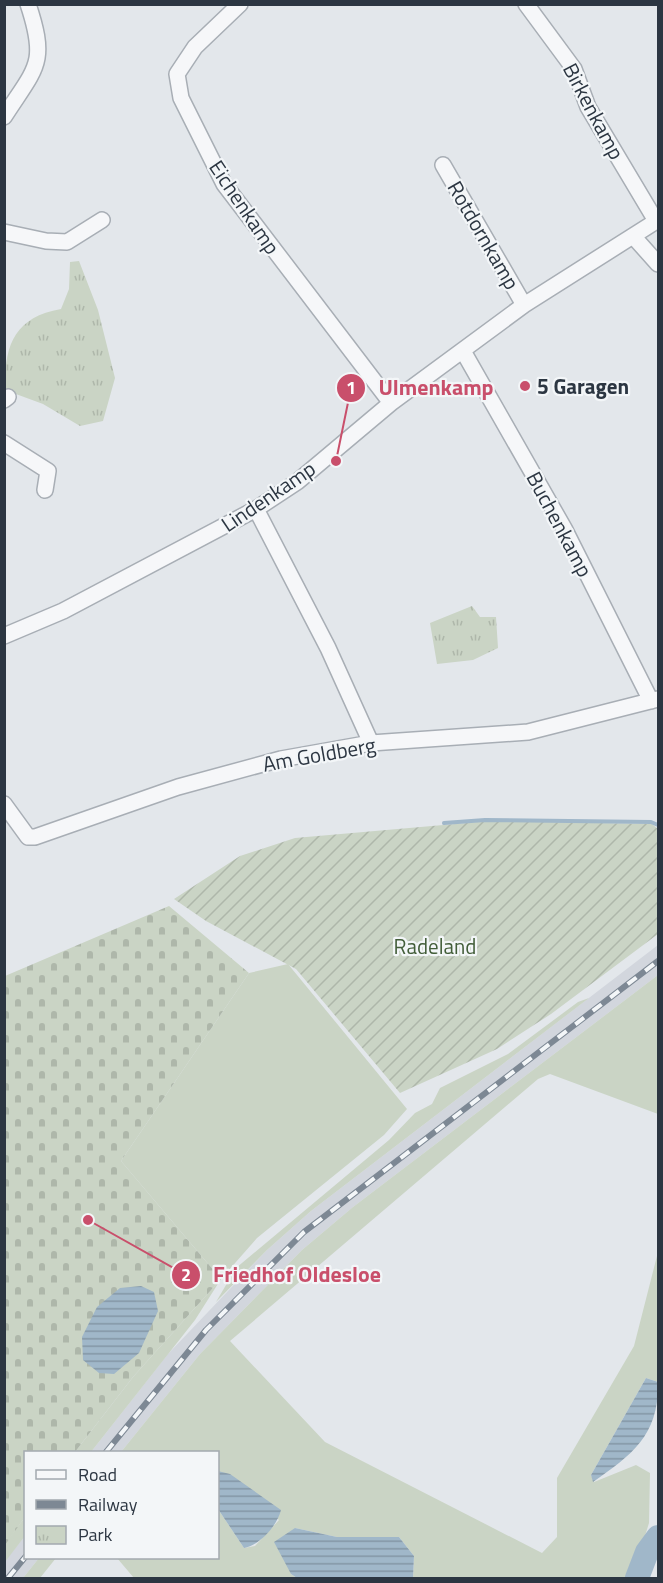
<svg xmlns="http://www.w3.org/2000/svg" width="663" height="1583" font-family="'Titillium Web',sans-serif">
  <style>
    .built { fill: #d2d6dd }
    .grass { fill: #cad4c5 }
    .cemetery { fill: url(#cemetery-stones) }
    .park { fill: url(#park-tufts) }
    .garden { fill: url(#garden-furrows) }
    .water { fill: url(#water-rules) }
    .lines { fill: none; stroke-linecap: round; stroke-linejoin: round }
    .stream { stroke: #a0b7c9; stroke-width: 4 }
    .river { stroke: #a0b7c9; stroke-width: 24 }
    .minor-casing { stroke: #a8aeb5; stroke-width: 18 }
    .minor { stroke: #f6f7f9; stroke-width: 15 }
    .rail-casing { stroke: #7d8894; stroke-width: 6 }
    .rail { stroke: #f3f6f8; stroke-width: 4; stroke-dasharray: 11; stroke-linecap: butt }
    .poi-dot { fill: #c94f6b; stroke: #f3f6f8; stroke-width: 2 }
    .labels { text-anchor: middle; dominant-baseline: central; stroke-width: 4.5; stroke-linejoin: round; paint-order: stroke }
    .street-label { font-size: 21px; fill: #2c3642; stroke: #f3f6f8 }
    .poi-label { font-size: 21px; font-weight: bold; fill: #2c3642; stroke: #f3f6f8; text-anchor: start }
    .park-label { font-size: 21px; fill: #435e3a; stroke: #f3f6f8 }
    .leader { fill: none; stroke: #c94f6b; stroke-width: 2 }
    .callout-dot { fill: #c94f6b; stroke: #f3f6f8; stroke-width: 2 }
    .mark-label { font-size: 18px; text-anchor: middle; font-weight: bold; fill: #fff }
    .callout-label { font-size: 22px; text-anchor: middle; font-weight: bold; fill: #c94f6b; stroke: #f3f6f8; stroke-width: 4.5; stroke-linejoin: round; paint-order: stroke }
  </style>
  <defs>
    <pattern id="cemetery-stones" width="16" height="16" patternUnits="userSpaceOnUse" patternTransform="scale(1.5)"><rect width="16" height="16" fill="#cad4c5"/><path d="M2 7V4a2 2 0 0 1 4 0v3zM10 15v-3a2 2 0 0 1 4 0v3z" fill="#aeb7aa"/></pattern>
    <pattern id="park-tufts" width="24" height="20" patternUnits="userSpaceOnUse" patternTransform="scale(1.5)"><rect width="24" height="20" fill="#cad4c5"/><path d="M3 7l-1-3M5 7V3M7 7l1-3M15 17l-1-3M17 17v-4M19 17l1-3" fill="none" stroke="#aeb7aa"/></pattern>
    <pattern id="garden-furrows" width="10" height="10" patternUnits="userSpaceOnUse" patternTransform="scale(1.5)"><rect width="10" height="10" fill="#cad4c5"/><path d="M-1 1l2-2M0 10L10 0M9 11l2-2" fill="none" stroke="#aeb7aa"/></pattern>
    <pattern id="water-rules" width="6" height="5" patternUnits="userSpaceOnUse" patternTransform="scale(1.5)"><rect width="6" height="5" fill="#a0b7c9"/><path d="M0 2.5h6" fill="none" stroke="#8396a5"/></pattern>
  </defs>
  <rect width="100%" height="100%" fill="#e3e7eb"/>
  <path class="built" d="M658 945V975L353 1207 302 1250 200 1354 121 1452H91L168 1354 267 1250 311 1211Z
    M25 1536 26 1558H39L23 1578H5L4 1562Z"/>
  <path class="grass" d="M288 964 407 1109 384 1135 257 1238 221 1279 195 1320 91 1452H75L133 1377 221 1279 121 1161 249 973Z
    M658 975V1114L550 1074 538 1079 230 1341 325 1442 542 1553 557 1537V1478L634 1346 658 1252V1382L646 1378 591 1475 594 1482 636 1465 650 1473 649 1523 632 1578H413L414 1556 399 1537H337L295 1528 291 1574 297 1578H134L117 1558H218V1509L244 1548 255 1546 279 1520 218 1471V1452H121L200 1354 302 1250 353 1207Z
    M589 998 311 1211 267 1250 216 1302 236 1268 389 1140 415 1113 432 1104 440 1088 508 1054 578 1002Z
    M25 1517V1536L5 1562 4 1545Z
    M39 1558H56L40 1578H23Z"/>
  <path class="cemetery" d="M169 906 249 973 121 1161 221 1279 133 1377 75 1452H26L25 1517 5 1545V976Z"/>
  <path class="park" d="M79 261 98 310 115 378 103 421 80 426 43 404 5 390C4 346 14 317 61 309L69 289 70 262Z
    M472 606 480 617H496L498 648 473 660 437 664 430 623Z"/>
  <path class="garden" d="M489 821 652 824 658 829V934L551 1014 497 1049 400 1093 296 969 206 921 174 899 240 856 295 838Z"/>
  <path class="water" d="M141 1286 154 1292 158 1311 139 1353 114 1374 99 1373 83 1360 82 1337 97 1307 120 1288Z
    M646 1378 658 1382C659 1435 633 1454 593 1482L591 1475Z
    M218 1471 230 1474 281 1510C277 1526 260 1545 244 1548L218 1509Z
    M295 1528 337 1537H399L414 1556 413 1578H297L291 1574 274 1542Z"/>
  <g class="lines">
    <path class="stream" d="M444 823 485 820 651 822 658 825"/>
    <path class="river" d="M637 1578 647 1552 658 1537"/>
    <g class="minor-casing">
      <path id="minor" d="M240 4 195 47 177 74 181 98 224 184 391 403
        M526 4 574 69 588 107 656 221
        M4 117C36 67 48 64 28 4
        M443 165 524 305
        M4 232 46 241 67 242 102 220
        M633 236 658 264
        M463 351 565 530 651 701
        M4 400 8 397
        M4 443 48 471 45 490
        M256 509 328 648 371 743
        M4 636 63 611 256 509 297 482 391 403 524 305 658 220
        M4 804 28 837H35L178 787 281 759 371 743 528 732 658 699"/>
    </g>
    <use href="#minor" class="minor"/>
    <g class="rail-casing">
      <path id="rail" d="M106 1452 206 1330 304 1232 658 961
        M8 1578 26 1556"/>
    </g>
    <use href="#rail" class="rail"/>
  </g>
  <circle class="poi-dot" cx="525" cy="386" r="6"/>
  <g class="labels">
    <g class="street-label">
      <text transform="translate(594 111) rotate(62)">Birkenkamp</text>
      <text transform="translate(245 207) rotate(56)">Eichenkamp</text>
      <text transform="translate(484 235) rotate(60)">Rotdornkamp</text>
      <text transform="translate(268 496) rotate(-34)">Lindenkamp</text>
      <text transform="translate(560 524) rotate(62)">Buchenkamp</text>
      <text transform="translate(319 754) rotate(-10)">Am Goldberg</text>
    </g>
    <g class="poi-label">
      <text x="537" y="386">5 Garagen</text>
    </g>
    <g class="park-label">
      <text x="435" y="946">Radeland</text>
    </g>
  </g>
  <path class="leader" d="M336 461L351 388M88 1220L186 1275"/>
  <g class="callout-dot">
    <circle cx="336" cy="461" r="6"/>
    <circle cx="88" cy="1220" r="6"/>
    <circle cx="351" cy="388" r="15"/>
    <circle cx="186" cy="1275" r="15"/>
  </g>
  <g class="mark-label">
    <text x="351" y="394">1</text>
    <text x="186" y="1281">2</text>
  </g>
  <g class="callout-label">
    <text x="436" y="395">Ulmenkamp</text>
    <text x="297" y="1282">Friedhof Oldesloe</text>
  </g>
  <rect width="663" height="1583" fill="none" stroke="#2c3642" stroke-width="12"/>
  <rect x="24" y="1451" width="195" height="108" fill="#f3f6f8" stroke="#a3a9af" stroke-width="1.5"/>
  <rect x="36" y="1470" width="30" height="9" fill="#f6f7f9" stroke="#a3a9af" stroke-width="1.5"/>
  <text x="78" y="1481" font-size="18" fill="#2c3642">Road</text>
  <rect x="36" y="1500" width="30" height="9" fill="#7d8894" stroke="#a3a9af" stroke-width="1.5"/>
  <text x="78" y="1511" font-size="18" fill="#2c3642">Railway</text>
  <rect x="36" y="1526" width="30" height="18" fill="url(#park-tufts)" stroke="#a3a9af" stroke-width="1.5"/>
  <text x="78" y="1541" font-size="18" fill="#2c3642">Park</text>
</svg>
